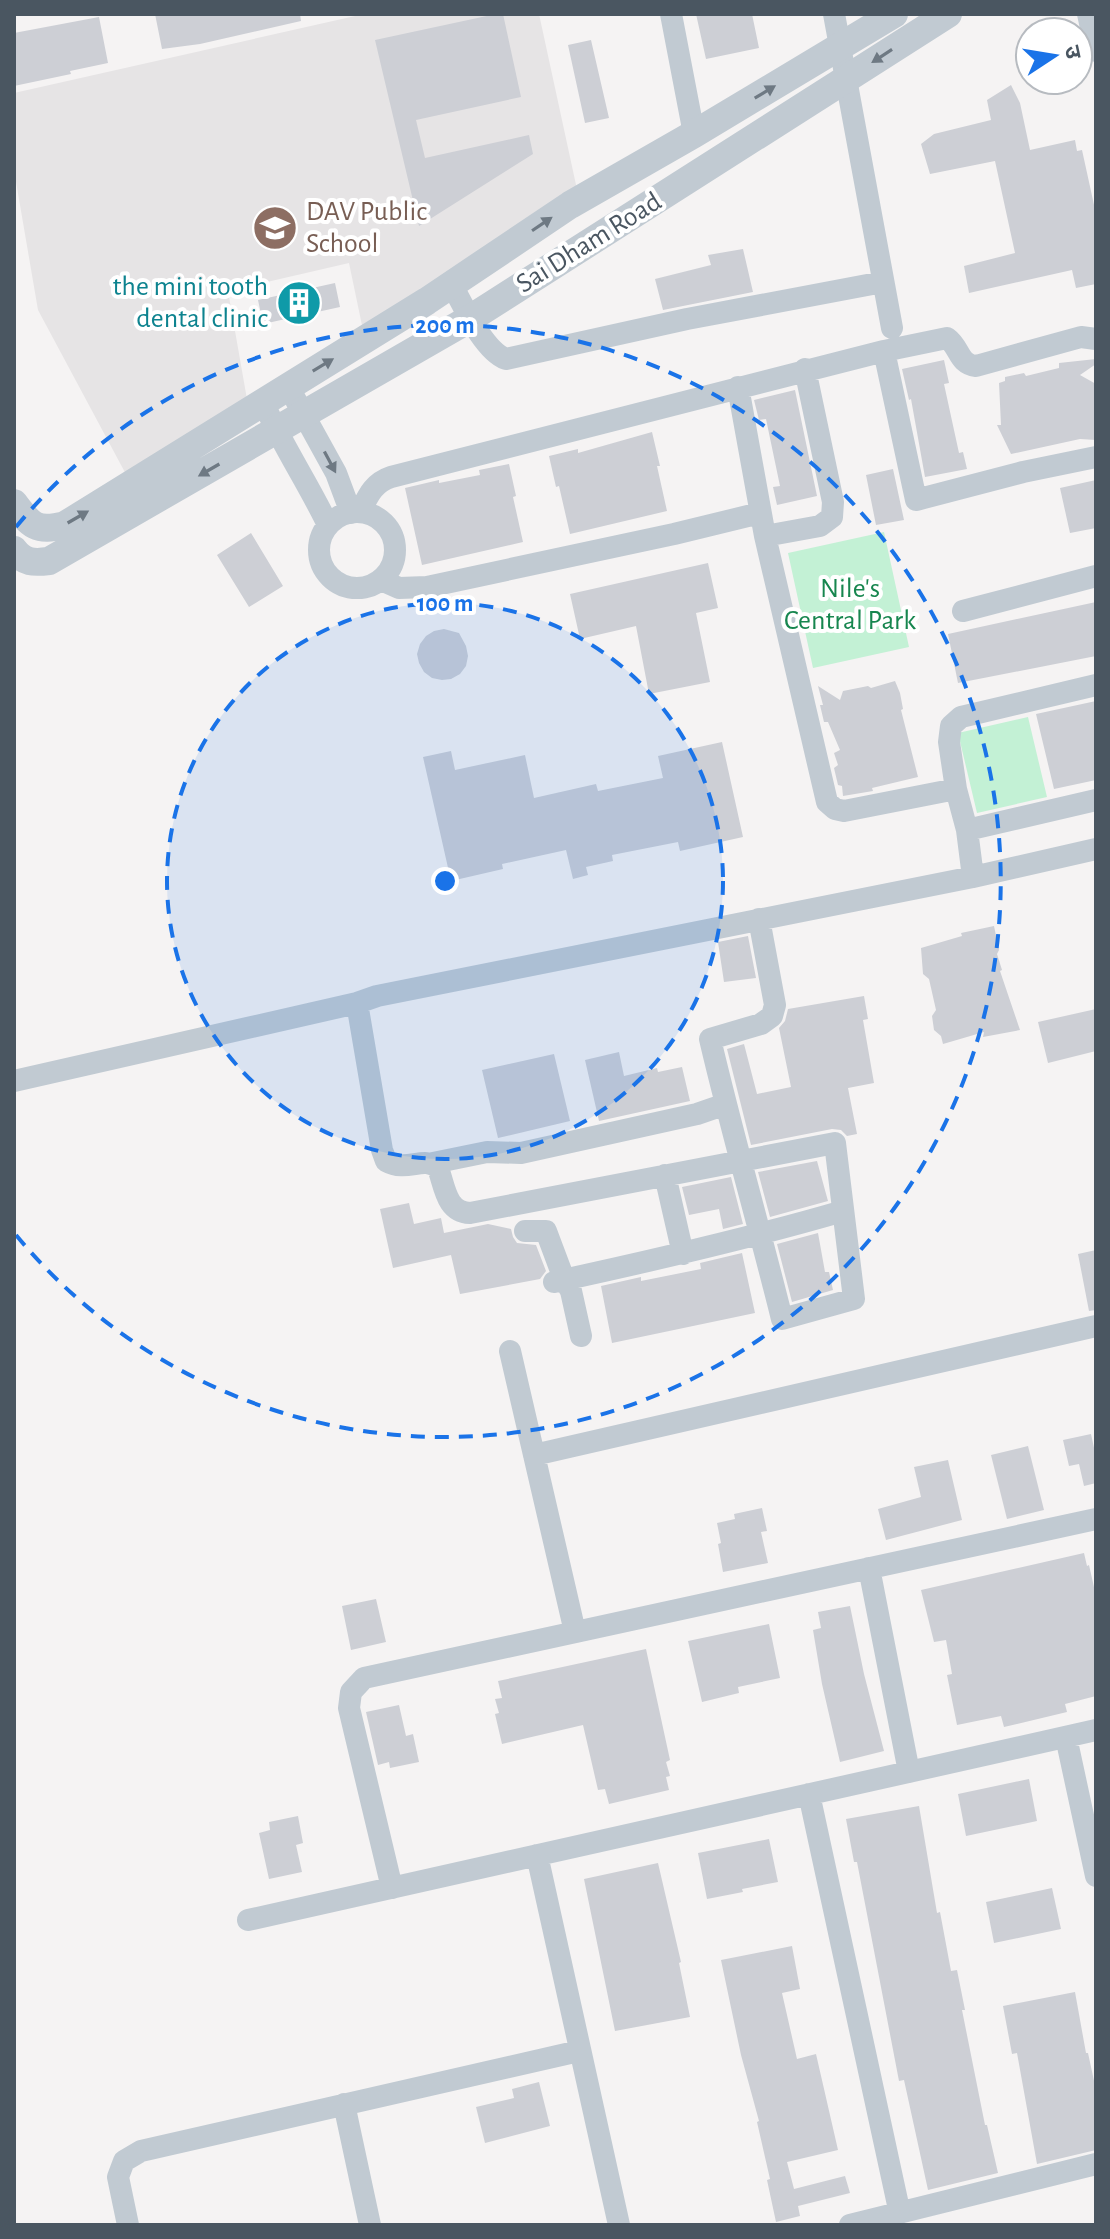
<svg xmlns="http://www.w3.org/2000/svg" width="1110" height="2239" font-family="'Alegreya Sans','Noto Sans Devanagari',sans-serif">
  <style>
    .education { fill: #e6e4e5 }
    .green { fill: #c3f1d5 }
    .building { fill: #cdcfd5 }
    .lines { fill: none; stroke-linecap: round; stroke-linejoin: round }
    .minor { stroke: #c1cad2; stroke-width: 22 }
    .tertiary { stroke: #c1cad2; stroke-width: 28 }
    .oneway { fill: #6e7983 }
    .ring { fill: none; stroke: #1a73e8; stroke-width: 4; stroke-dasharray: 14 10 }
    .labels { text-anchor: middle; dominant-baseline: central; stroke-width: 8; stroke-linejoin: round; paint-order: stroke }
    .education-label { font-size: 28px; fill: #785e54; stroke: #fff; text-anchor: start }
    .street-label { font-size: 28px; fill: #4a5661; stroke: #fff }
    .culture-label { font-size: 28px; fill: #0d838f; stroke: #fff; text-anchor: end }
    .park-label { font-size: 28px; fill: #17864f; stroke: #fff }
    .centre { fill: #1a73e8; stroke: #fff; stroke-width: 4 }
    .ring-label { font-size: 24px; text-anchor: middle; font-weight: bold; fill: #1a73e8; stroke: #fff; stroke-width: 8; stroke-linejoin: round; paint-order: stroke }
  </style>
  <rect width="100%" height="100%" fill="#f5f3f3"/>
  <path class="education" d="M364 14H539L578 194 364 335 349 263 228 291 248 405 128 478 38 310 14 170V93Z"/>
  <path class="green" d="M884 532 909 647 813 668 788 553Z
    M1028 717 1047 797 977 813 958 733Z"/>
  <path class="building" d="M155 14H300L301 21 200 44 162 49Z
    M496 14H503L521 97 416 120 425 158 529 135 533 154 419 226 375 40Z
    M696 14H752L759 48 706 59Z
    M99 17 108 63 70 71 71 74 14 86V33Z
    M591 40 609 118 585 123 568 45Z
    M1011 85 1020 103 1030 150 1075 140 1077 151 1082 150 1096 214V284L1076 288 1072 270 969 293 964 266 1015 253 995 161 930 174 921 144 934 134 991 120 987 100Z
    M743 249 753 292 663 310 655 279 711 265 708 255Z
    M335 283 340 307 263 324 258 300Z
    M1096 359V364L1080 375 1096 384V440L1080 439 1011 454 997 425H1001L999 383 1005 381V377L1024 373 1026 376 1059 368V363Z
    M944 360 949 383 944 384 959 453 963 452 967 469 925 477 911 399 909 400 902 369Z
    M795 390 817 496 777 505 773 487 780 486 766 419 759 420 754 400Z
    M652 432 660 466H657L667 511 570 534 559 486 556 487 549 456 578 449V453Z
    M509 464 516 496 513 497 523 542 422 565 405 488 439 480V483L480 475 479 470Z
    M893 469 904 520 876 525 866 475Z
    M1096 480V528L1070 533 1060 488Z
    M251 533 283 586 249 607 217 555Z
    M708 563 718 608 696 613 710 682 649 694 636 626 580 639 570 594Z
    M1096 602V656L958 683 948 634Z
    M444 629 459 633 466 646 468 656 466 666 460 674 451 679 442 680 432 678 424 672 419 663 417 654 420 644 426 636 434 631Z
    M895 681 900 693 903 709 901 710 918 777 872 788 873 791 843 796 842 786 838 785 834 768 838 765 834 753 840 750 828 722H824L820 705H823L818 686 840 700 843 691 868 686 871 688Z
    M1096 701V780L1054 789 1036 714Z
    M722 742 743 837 680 851 678 842 612 855 613 861 586 867 588 875 573 879 566 850 502 864 503 869 451 881 423 757 451 751 455 770 525 755 534 798 596 784 598 791 663 778 658 756Z
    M994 926 999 950 997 954 1002 970 1000 971 1020 1030 983 1037 984 1032 943 1044 941 1036 934 1030 932 1016 936 1010 929 979 923 974 921 948 962 936 961 933Z
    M748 936 756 978 724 982 718 942Z
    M864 996 868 1019 863 1020 874 1083 848 1088 857 1134 847 1136 841 1130 832 1129 751 1145 727 1049 744 1044 757 1094 791 1087 779 1028 785 1021 788 1009Z
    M1096 1009V1051L1048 1063 1038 1022Z
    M619 1052 624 1076 657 1068 658 1072 682 1067 690 1101 599 1121 585 1060Z
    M554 1054 570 1121 498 1138 482 1070Z
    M817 1161 828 1201 770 1217 758 1172Z
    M731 1177 743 1224 723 1229 719 1209 689 1215 682 1187Z
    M409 1203 414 1224 441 1218 444 1233 488 1224 511 1229 513 1237 517 1243 536 1245 546 1271 540 1279 460 1294 451 1255 393 1268 380 1209Z
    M818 1233 825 1272H829L833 1290 792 1302 777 1244Z
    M1096 1250V1310L1089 1311 1078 1254Z
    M742 1253 755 1313 612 1343 601 1286 641 1277V1281L701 1269 700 1263Z
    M1091 1434 1096 1457V1483L1084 1486 1079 1464 1069 1466 1063 1440Z
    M1028 1446 1044 1510 1007 1519 991 1455Z
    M948 1460 962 1520 886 1540 878 1509 921 1497 914 1467Z
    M762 1508 767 1531 761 1532 768 1563 723 1572 718 1544 721 1543 717 1523 735 1519 734 1514Z
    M1084 1553 1087 1566 1089 1565 1096 1596V1696L1065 1704 1067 1712 1004 1727 1001 1716 957 1725 947 1675 952 1674 946 1640 934 1642 921 1590Z
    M376 1599 386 1642 351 1650 342 1606Z
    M850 1606 864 1674 884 1751 840 1762 822 1684 813 1630 821 1628 818 1612Z
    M769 1624 780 1678 738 1687 739 1693 702 1702 688 1641Z
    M646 1649 670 1760 666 1762 670 1776 666 1777 669 1790 609 1804 605 1789 598 1790 583 1725 502 1744 495 1714 499 1713 495 1699 502 1698 498 1681Z
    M399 1705 406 1736 413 1734 419 1762 390 1768 389 1762 378 1765 366 1712Z
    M1029 1779 1037 1821 966 1836 958 1794Z
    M919 1806 937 1913 940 1912 951 1971 957 1970 965 2010H962L985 2125H987L998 2173 928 2190 904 2080 899 2081 857 1862H854L846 1819Z
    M298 1816 303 1843 296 1845 302 1872 269 1879 259 1833 270 1830 269 1822Z
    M769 1839 778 1882 742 1889 743 1892 707 1899 698 1853Z
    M658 1863 681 1962 679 1963 690 2017 615 2031 584 1879Z
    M1052 1888 1061 1929 994 1943 986 1902Z
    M792 1946 800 1989 782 1993 797 2059 816 2054 838 2150 787 2162 794 2189 845 2176 850 2193 798 2206 800 2216 776 2222 767 2180 770 2179 757 2122 759 2121 741 2055 721 1960Z
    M1075 1992 1086 2053H1088L1096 2090V2150L1037 2164 1017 2053 1012 2054 1003 2006Z
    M539 2082 550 2126 485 2143 476 2107 514 2098 512 2089Z"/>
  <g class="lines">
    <path class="minor" d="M671 14 694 134
      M834 14 892 328
      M1088 14 1096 51
      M452 285C463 305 484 351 506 359L687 319 883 282
      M884 351 916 500 1023 472 1096 457
      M288 386 336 473 351 513
      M738 387 765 536 827 802 835 809 844 811 956 789
      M263 402C282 445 308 483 328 525
      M319 550a38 38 0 1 1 76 0a38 38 0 1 1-76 0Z
      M360 512C368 496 373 483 391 477L884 351 947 338C960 347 958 364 976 366L1081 337 1096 339
      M765 536 820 526 832 517 833 502 805 369
      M381 580 399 588 427 587 674 534 760 513
      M963 611 1096 576
      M967 830 1096 800
      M973 877 967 830 956 789 949 742 951 726 961 717 1096 685
      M357 1003 382 1150 386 1161C408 1173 423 1155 438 1168 445 1187 446 1212 470 1213L835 1143 854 1299 782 1319C759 1226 732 1133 710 1039L761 1024 772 1016 775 1005 759 919
      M14 1081 357 1003 377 996 973 877 1096 849
      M433 1163 487 1152 521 1153 697 1114 726 1104
      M665 1175 683 1254
      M525 1231H546L564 1279 571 1291 581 1336
      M554 1282C651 1261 747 1239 843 1211
      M510 1351 575 1632
      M534 1455 1096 1326
      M869 1568 909 1772
      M1066 1737 1096 1876
      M809 1794 900 2214
      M537 1855 619 2225
      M392 1888 349 1708 351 1692 364 1678 1096 1519
      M248 1920 1096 1730
      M344 2104 370 2225
      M128 2225 118 2177 124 2161 141 2151 579 2051
      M850 2225 1096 2164"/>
    <path class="tertiary" d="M14 503C31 526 36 532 65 525L427 301 570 205 694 134 894 14
      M14 550C24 563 34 563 49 561L471 318 948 14"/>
  </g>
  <defs><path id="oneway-solid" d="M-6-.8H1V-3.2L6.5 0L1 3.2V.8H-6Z" transform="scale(2)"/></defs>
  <g class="oneway">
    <use href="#oneway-solid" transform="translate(882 56) rotate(147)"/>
    <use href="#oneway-solid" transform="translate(765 92) rotate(-31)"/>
    <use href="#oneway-solid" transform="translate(542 224) rotate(-34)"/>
    <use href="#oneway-solid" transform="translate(323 365) rotate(-31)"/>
    <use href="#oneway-solid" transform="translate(330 462) rotate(62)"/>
    <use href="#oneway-solid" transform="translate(209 470) rotate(150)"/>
    <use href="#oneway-solid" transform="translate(78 517) rotate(-30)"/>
  </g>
  <circle cx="445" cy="881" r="278" fill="#1a73e8" fill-opacity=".12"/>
  <g class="ring">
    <circle cx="445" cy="881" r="278"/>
    <path d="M16 527A556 556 0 1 1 16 1235"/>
  </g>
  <defs>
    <g id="school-disc" transform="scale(2.3)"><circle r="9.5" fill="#8d6e63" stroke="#fff"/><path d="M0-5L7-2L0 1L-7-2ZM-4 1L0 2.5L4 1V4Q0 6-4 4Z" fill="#fff"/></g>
    <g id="building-disc" transform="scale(2.3)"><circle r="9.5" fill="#0f9aa8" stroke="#fff"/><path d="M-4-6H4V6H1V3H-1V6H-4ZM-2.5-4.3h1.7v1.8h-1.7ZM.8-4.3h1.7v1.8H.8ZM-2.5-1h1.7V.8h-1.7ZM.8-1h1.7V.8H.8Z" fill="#fff"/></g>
  </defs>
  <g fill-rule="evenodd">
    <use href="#school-disc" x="275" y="228"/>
    <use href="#building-disc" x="299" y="303"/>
  </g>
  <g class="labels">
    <g class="education-label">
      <text x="306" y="212">DAV Public<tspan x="306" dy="32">School</tspan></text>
    </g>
    <g class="street-label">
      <text transform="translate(589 243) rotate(-32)">Sai Dham Road</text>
    </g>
    <g class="culture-label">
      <text x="268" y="287">the mini tooth<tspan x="268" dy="32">dental clinic</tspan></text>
    </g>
    <g class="park-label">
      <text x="850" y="589">Nile's<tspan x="850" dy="32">Central Park</tspan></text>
    </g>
  </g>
  <circle cx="445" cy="881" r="12" class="centre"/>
  <g class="ring-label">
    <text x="445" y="333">200 m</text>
    <text x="445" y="611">100 m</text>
  </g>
  <rect width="1110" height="2239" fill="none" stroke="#4a5661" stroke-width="32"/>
  <g transform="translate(1054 56) rotate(78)"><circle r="38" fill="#ffffff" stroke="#b7bbc0" stroke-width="2"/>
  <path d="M0-6L14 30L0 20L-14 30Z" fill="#1a73e8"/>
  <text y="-12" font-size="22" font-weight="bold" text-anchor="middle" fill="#4a5661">उ</text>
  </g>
</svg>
